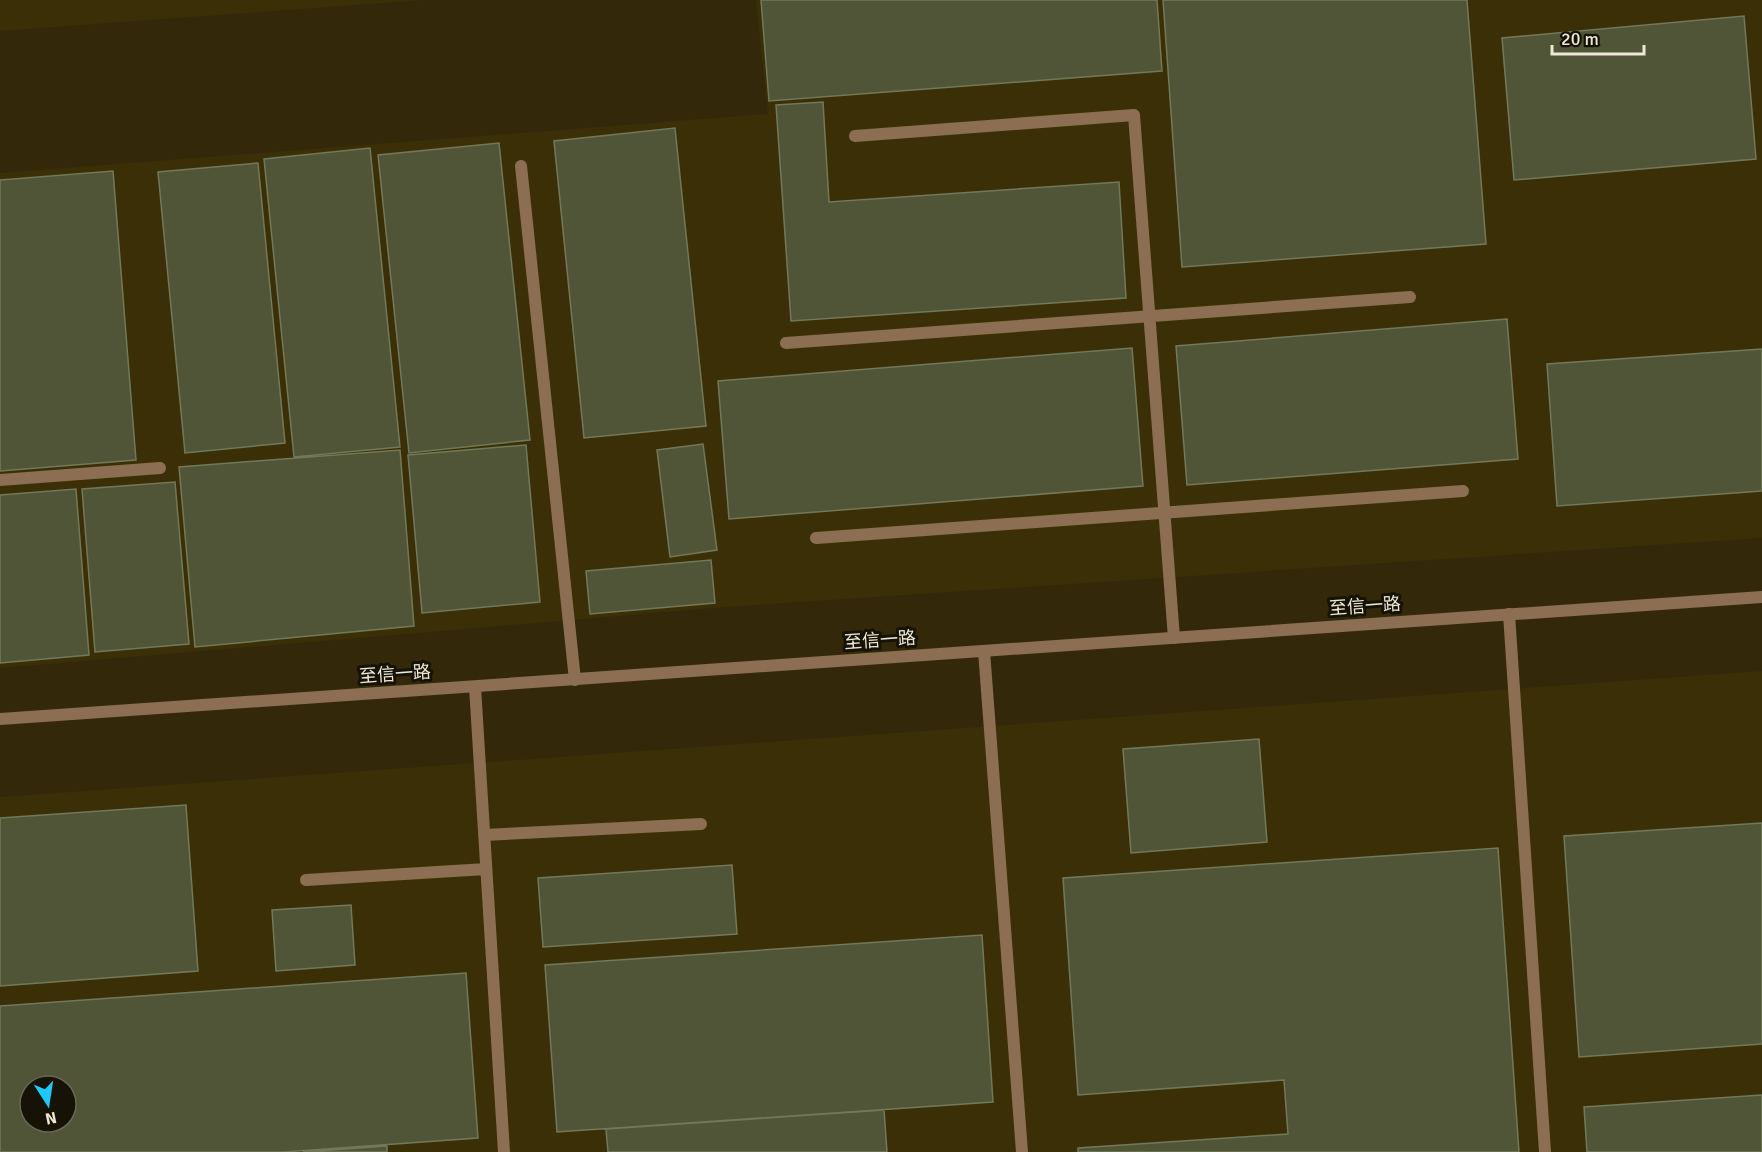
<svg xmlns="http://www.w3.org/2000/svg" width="1762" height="1152" font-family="Signika,'Noto Sans SC',sans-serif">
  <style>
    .built { fill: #3b2f07; fill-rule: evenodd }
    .building { fill: #4f5536; stroke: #727959; stroke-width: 1.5; fill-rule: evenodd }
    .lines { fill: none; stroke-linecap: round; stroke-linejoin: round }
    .service { stroke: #8c6e53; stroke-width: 12 }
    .tertiary { stroke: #8c6e53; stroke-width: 12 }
    .labels { text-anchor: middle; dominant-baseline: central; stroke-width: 6; stroke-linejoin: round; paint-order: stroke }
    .street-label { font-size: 18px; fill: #ede7d6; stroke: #161206 }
  </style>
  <rect width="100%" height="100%" fill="#33290a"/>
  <path class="built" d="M0 0H425L0 31Z
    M756 0H1762V538L726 607 0 668V173L768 114Z
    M1762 671V1152H0V797ZM30 1086H66V1122H30Z"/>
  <path class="building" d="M761 0H1157L1162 71 769 101Z
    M1163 0H1467L1486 244 1182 267Z
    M1744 16 1756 159 1514 180 1502 38Z
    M823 102 829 202 1119 182 1126 298 791 321 776 105Z
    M675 128 706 426 584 438 554 141Z
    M499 143 530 440 409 453 378 155Z
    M370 148 400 447 294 457 264 159Z
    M258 163 285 443 185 453 158 172Z
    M113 171 136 460 0 471V180Z
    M1507 319 1518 459 1187 485 1176 346Z
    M1132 348 1143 486 729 519 718 381Z
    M1762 349V491L1557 506 1547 364Z
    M703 444 717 550 670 557 657 450Z
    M526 445 540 602 422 613 408 455Z
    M400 450 414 626 195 647 179 467Z
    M175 482 189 644 95 652 82 489Z
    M76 489 89 655 0 663V495Z
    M711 560 715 603 590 614 586 571Z
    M1259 739 1267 842 1131 853 1123 749Z
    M186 805 198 971 0 986V818Z
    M1762 823V1044L1579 1057 1564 836Z
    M1498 848 1519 1152H1078V1148L1288 1134 1284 1080 1078 1095 1063 878Z
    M732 865 737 934 543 947 538 878Z
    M351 905 355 965 276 971 272 910Z
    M982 935 993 1102 557 1132 545 965Z
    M466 973 478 1138 284 1152H0V1006ZM30 1086H66V1122H30Z
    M1762 1095V1152H1587L1584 1107Z
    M884 1110 887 1152H608L606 1129Z
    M387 1146V1152H303Z"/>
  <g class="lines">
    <path class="service" d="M855 136 1134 115 1174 638
      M521 166 575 680
      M786 343 1410 297
      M0 480 160 468
      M816 538 1463 491
      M1509 614 1545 1152
      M984 651 1022 1152
      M475 687 504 1152
      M484 835 701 824
      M306 880 486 869"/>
    <path class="tertiary" d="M0 719 1762 597"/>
  </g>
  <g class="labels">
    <g class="street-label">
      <text transform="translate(1365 606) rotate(-4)">至信一路</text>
      <text transform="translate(880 640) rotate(-4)">至信一路</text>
      <text transform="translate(395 674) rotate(-4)">至信一路</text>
    </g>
  </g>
  <g transform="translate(48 1104) rotate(168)"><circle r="28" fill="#161206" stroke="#6c6759" stroke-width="1.5"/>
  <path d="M0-4.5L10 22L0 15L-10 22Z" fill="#1bcafc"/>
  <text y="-9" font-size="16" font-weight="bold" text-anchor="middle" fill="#ede7d6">N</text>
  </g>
  <path d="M1552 45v9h92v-9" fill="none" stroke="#ede7d6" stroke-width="3"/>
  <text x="1561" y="45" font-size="18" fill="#ede7d6" stroke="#161206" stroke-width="4.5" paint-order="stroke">20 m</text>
</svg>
